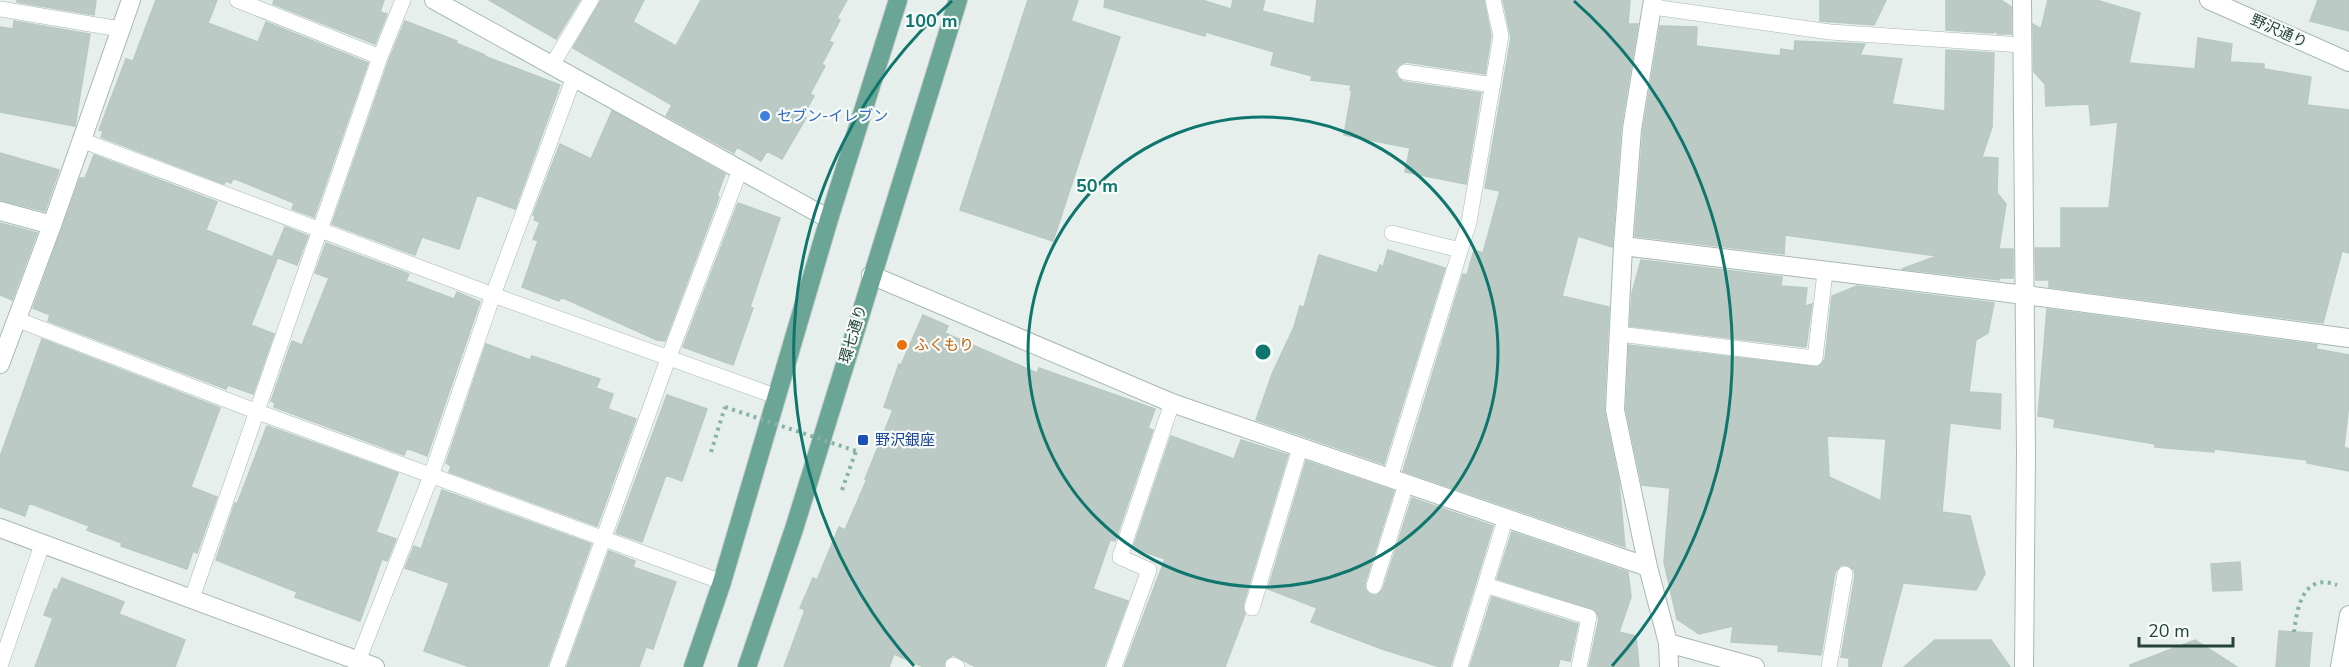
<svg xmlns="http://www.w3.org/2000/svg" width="2349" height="667" font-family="'Nunito Sans','Noto Sans JP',sans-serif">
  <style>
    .building { fill: #bbcac4; stroke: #b8c9c2; stroke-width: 1.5; fill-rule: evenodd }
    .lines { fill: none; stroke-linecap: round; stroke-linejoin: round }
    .service-casing { stroke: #a8b8b2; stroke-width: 16 }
    .minor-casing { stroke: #a8b8b2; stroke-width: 20 }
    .tertiary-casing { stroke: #a8b8b2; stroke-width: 20 }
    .primary-casing { stroke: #c2cac8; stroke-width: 20 }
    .path { stroke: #86b3a5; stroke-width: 4; stroke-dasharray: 3 4.5; stroke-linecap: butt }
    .service { stroke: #fff; stroke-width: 15 }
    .minor { stroke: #fff; stroke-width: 18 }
    .tertiary { stroke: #fff; stroke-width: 18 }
    .primary { stroke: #6aa596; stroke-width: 18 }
    .path-bridge { stroke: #86b3a5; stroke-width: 4; stroke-dasharray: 3 4.5; stroke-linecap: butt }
    .ring { fill: none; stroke: #0f766e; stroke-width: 3 }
    .shop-dot { fill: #3f7fe0; stroke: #f7fbf9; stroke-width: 2 }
    .food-dot { fill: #e8710a; stroke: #f7fbf9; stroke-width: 2 }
    .transit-dot { fill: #1a4fb4; stroke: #f7fbf9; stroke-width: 2 }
    .labels { text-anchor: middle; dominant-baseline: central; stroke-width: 4.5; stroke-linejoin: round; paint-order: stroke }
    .street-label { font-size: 15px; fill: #24423a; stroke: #f7fbf9 }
    .shop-label { font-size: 15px; fill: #366cbe; stroke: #f7fbf9; text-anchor: start }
    .food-label { font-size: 15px; fill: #c56008; stroke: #f7fbf9; text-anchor: start }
    .transit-label { font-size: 15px; fill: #164399; stroke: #f7fbf9; text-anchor: start }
    .centre { fill: #0f766e; stroke: #f7fbf9; stroke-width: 3 }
    .ring-label { font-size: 18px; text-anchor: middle; font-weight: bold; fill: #0f766e; stroke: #f7fbf9; stroke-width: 4.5; stroke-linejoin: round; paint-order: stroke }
  </style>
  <rect width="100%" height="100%" fill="#e6efeb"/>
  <path class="building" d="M17 0H96L94 15 17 2Z
    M156 0H217L208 23 258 42 266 22 368 63 314 217 292 209 294 203 233 178 231 183 226 181 224 184 101 137 103 131 99 130 126 59 133 61Z
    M274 0H384L380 12 387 14 375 44 273 4Z
    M489 0H580L556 39Z
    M601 0H644L633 22 676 46 701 0H847L837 18 840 20 829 41 833 43 822 64 825 66 810 94 814 96 803 116 806 118 782 159 767 151 761 161 737 147 734 153 666 116 672 105 573 48Z
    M1028 0H1078L1071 21 1120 37 1053 241 960 210Z
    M1105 0H1202L1231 9 1233 0H1265L1262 11 1314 24 1317 0H1484L1491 36 1485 74 1406 62 1398 66 1395 71 1399 79 1404 82 1481 93 1466 184 1405 172 1410 148 1344 135 1352 90H1350L1351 85 1311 80 1312 76 1271 65 1274 52 1206 32 1205 36 1104 7Z
    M1503 0H1630L1628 24H1638L1621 128 1612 247 1578 236 1562 296 1609 307 1604 410 1619 482 1625 547 1403 471 1463 274 1467 275 1474 250 1483 253 1500 191 1485 188 1511 38Z
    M1820 0H1886L1874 25 1820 21Z
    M1946 0H2001L2011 7V34H1998L1994 30V33L1946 30Z
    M2048 0H2096L2140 13 2129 63 2195 69 2198 38 2232 44 2230 62 2264 64V69L2311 77 2307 105 2349 110V253L2342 251 2323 323 2049 287V280H2036L2035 248H2061V208H2109L2118 122 2091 125 2089 104 2046 106 2045 84 2034 72 2033 24 2041 29Z
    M2318 0H2349V31L2310 21Z
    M14 21 90 34 75 126 0 112V27L13 29Z
    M405 21 457 41 456 43 485 55 484 56 560 85 515 209 477 195 459 249 422 237 415 255 332 224 389 60Z
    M1660 26 1697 27 1696 46 1780 56 1781 49 1794 51 1795 41 1865 44 1860 55 1902 59 1892 104 1945 111 1946 50 1994 53 1992 127 1982 157 1998 158 1997 193 2006 204 1999 249H2013V278H1999V280L1902 269 1937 256 1785 235 1784 254 1635 236 1643 130Z
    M612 111 725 174 717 196 719 197 665 341 657 340 561 297 559 301 522 287 538 241 533 239 540 222 534 220 535 216 533 215 560 144 591 159Z
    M0 153 59 170 45 211 0 200Z
    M94 155 217 202 206 230 277 259 251 325 274 334 253 394 228 385 226 389 48 321 50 315 33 308 80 178H85Z
    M738 203 780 218 750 307 753 308 733 365 683 347Z
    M0 223 37 233 12 300 0 295Z
    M285 227 308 236 297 265 273 256Z
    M326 243 409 274 406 281 454 299 457 292 480 302 427 456 407 448 404 455 274 407 275 403 271 401 292 341 302 345 329 278 315 273Z
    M1388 250 1445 268 1384 464 1256 420 1272 374 1294 327 1300 306 1304 307 1319 255 1377 273 1380 265 1383 267Z
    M1641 260 1782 277 1781 286 1807 288 1805 306 1812 304 1806 347 1630 326 1632 293Z
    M1857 286 1994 303 1988 333 1976 340 1969 392 2001 394 2000 429 1950 423 1942 512 1970 516 1985 574 1976 590 1903 583 1881 667H1849V658L1841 657 1855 576 1854 570 1847 565H1841L1835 572 1821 655 1778 651 1779 645 1731 642 1733 626 1699 634 1677 619 1664 562 1670 488 1642 485 1626 409 1629 345 1818 367 1825 359 1832 296ZM1827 436 1886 439 1881 501 1829 477Z
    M2047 309 2317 345 2316 349 2349 355V403L2344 447 2349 449V471L2307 463V460L2214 449V452L2155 447V444L2054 427 2055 419 2038 416Z
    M923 315 948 326 945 333 1037 373 1039 368 1155 409 1148 428 1153 430 1115 541 1110 540 1093 589 1128 601 1104 667H976L953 655 945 660 944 667H924L894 654 889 667H784L805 610 800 608 813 578 817 580 839 527 845 530 867 479H865L893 410 884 407 899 364 901 365Z
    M42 339 220 408 191 487 217 497 197 553 193 551 187 569 121 546 122 543 87 530 89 526 29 503 25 516 0 507V457Z
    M486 344 530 360 532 356 600 379 596 388 613 394 608 409 636 419 597 526 449 472 451 466 446 463Z
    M667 395 707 409 682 481 666 475 642 542 616 533Z
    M267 426 398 473 376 532 396 539 387 561 382 559 360 621 295 597 297 592 216 560 235 503 237 504Z
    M1171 436 1234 459 1241 440 1288 455 1243 605 1245 614 1225 667H1124L1165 559 1133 548Z
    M1306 461 1394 491 1365 583V589L1371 595H1377L1383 589 1412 498 1493 526 1450 667H1440L1382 649 1311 622 1317 608 1268 589Z
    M442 490 591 544 547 667H470L424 651 449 583 405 568 414 546 421 549Z
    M1512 532 1628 572 1631 597 1619 632 1636 636 1639 667 1589 666 1599 619 1595 610 1497 579Z
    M609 551 635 561 633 567 676 582 653 649 646 647 639 667H567Z
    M2240 562 2242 590 2213 591 2211 564Z
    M62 578 124 602 119 614 185 640 175 667H35L53 618 44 615 54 589 57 590Z
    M1492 597 1578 624 1570 661 1560 659 1558 667H1470Z
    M2279 631 2312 633 2309 667H2276Z
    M1935 640H1991L2010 667H1904Z
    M2195 640 2237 667H2130V665Z"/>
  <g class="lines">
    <g class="service-casing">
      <path id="service" d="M237 0 380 57
        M1653 7 1830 32 2022 45
        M0 9 120 29
        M552 65 591 0
        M1405 72 1493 85
        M81 140 493 295 775 396
        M1392 233 1460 250
        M16 319 258 412 722 582
        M1619 334 1815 358 1825 272
        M1390 478 1469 222 1501 36 1493 0
        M1485 585 1589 617 1579 667
        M1374 586 1406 484
        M192 598 380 57 403 0
        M1252 608 1300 448
        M358 661 431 476 493 295 574 77
        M953 665 957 667
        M0 666 42 545
        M557 667 668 359 740 170
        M1114 667 1149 570 1120 557 1172 403
        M1460 667 1506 517
        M1829 667 1845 574"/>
    </g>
    <g class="minor-casing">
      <path id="minor" d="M434 0 829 219
        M1653 0 1632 129 1623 246 1615 410 1648 567 1668 643 1669 667
        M2022 0 2026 454 2024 667
        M0 211 52 225
        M1623 246 2025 295 2349 338
        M871 275 1172 403 1648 567
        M0 364 52 225 131 0
        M0 528 375 667
        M1668 643 1755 667
        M2340 667 2349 615"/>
    </g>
    <g class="tertiary-casing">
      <path id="tertiary" d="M2209 0 2349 62"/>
    </g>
    <g class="primary-casing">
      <path id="primary" d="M693 667 722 582 829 219 898 0
        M747 667 794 529 958 0"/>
    </g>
    <path class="path" d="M711 452 725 407
      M842 490 856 451
      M2294 632C2297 608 2303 572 2337 585"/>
    <use href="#service" class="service"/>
    <use href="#minor" class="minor"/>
    <use href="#tertiary" class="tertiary"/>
    <use href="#primary" class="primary"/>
    <path class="path-bridge" d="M725 407 856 451"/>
  </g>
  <g class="ring">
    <circle cx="1263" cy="352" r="235"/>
    <path d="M914 666A469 469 0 0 1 952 1M1574 1A469 469 0 0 1 1612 666"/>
  </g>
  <circle class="shop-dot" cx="765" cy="116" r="6"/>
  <circle class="food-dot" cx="902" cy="345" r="6"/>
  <rect class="transit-dot" x="857" y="434" width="12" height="12" rx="3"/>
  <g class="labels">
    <g class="street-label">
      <text transform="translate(2279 31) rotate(24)">野沢通り</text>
      <text transform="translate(853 334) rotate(-73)">環七通り</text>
    </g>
    <g class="shop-label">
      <text x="777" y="116">セブン-イレブン</text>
    </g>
    <g class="food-label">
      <text x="914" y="345">ふくもり</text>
    </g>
    <g class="transit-label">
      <text x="875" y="440">野沢銀座</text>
    </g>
  </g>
  <circle cx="1263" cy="352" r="9" class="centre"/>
  <g class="ring-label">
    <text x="931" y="27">100 m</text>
    <text x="1097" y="192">50 m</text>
  </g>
  <path d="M2139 637v9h94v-9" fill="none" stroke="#24423a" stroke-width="3"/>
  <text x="2148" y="637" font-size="18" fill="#24423a" stroke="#f7fbf9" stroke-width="4.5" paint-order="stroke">20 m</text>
</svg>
